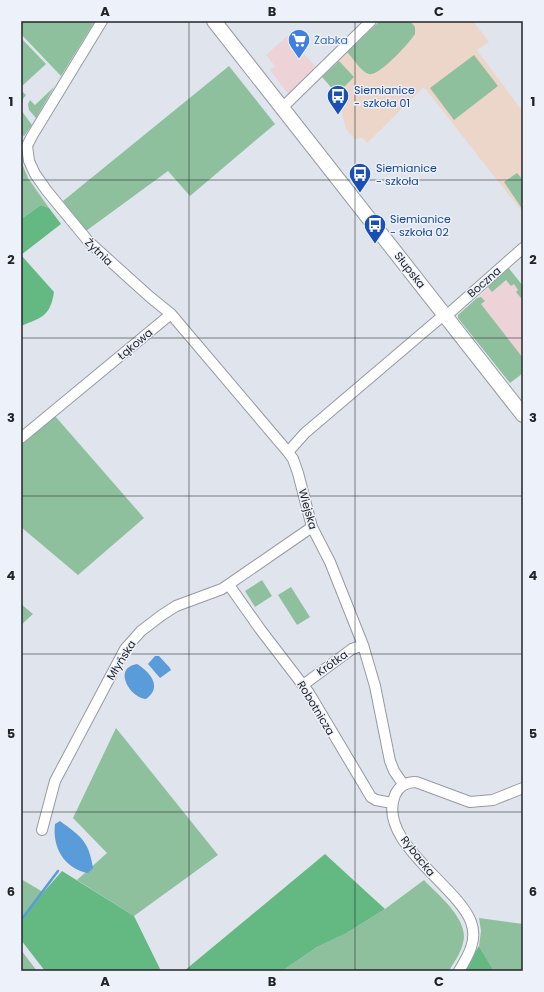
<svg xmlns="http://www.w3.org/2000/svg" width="544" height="992" font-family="Poppins,sans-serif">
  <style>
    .commercial { fill: #edd2d7 }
    .education { fill: #ecd5c9 }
    .green { fill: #8ec09d }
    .forest { fill: #64b882 }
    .water { fill: #5a9cda }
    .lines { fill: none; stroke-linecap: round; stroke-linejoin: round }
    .stream { stroke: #5a9cda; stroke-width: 2.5 }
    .minor-casing { stroke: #979aa3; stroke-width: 12 }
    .secondary-casing { stroke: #979aa3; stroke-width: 16 }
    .minor { stroke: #fff; stroke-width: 10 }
    .secondary { stroke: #fff; stroke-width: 14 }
    .grid { fill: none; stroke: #222427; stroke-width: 1; stroke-opacity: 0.55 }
    .labels { text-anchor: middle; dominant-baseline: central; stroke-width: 3; stroke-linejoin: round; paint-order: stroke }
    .shop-label { font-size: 11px; fill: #366cbe; stroke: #edf1fa; text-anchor: start }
    .transit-label { font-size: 11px; fill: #164399; stroke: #edf1fa; text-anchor: start }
    .street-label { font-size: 11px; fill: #222427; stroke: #edf1fa }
    .neatline { fill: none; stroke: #222427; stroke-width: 1.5 }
    .grid-label { font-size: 13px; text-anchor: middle; font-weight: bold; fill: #222427 }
  </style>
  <rect width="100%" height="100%" fill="#e0e4ed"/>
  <path class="commercial" d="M287 36 317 68 289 95 270 70 275 66 266 55Z
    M507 266 523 286V373L510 383 458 316 488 288Z"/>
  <path class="education" d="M380 21H473L489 42 477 50 523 112V213L424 87 367 143 363 138 355 139 346 129 337 94 322 77Z"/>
  <path class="green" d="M21 21H95L61 76 21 34Z
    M380 21H410L415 27V34C409 43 379 77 369 74 361 72 353 58 347 52Z
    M21 38 46 64 21 87Z
    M474 55 498 86 454 120 430 88Z
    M339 61 354 77 337 94 322 77Z
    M229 66 275 124 190 196 168 171 86 231 63 201Z
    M54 87 36 118 29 110 28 104 30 100 35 105Z
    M21 90 26 95 23 99 21 110 32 125 24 136 21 135Z
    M21 161 28 178 49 208 41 205 21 219Z
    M517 173 523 180V210L504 182Z
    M507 266 523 286V296L521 298 516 292 518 290 514 284 511 286 506 280 492 292 488 287Z
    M481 297 485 301 481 304 523 358V373L510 383 458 318V315L477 298Z
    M55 416 144 518 78 575 21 527V445Z
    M262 580 272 596 255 607 245 591Z
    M291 587 310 617 297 625 278 595Z
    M21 604 33 614 21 625Z
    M116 728 218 855 134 916 77 880 107 853 73 818Z
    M21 879 43 892 21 918Z
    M424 880C438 895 470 920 463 943 461 953 454 962 449 971H282L317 947 345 934 385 909Z
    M479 918 523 924V971H494L479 946 481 931Z
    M21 950 37 971H21Z"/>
  <path class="forest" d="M41 205 49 208 61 224 21 255 54 292C50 317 42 317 21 326V219Z
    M325 854 385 909 345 934 317 947 282 971H184Z
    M62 871 134 916 161 971H45L21 940V918Z
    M479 946 494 971H464Z"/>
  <path class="water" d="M155 656H159L170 668 171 670 160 678 148 664Z
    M137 664C150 672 163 687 146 699 130 698 112 668 137 664Z
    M60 821C82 837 89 842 93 868L88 873C65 869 52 848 55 824Z"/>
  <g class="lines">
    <path class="stream" d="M21 920 58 871"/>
    <g class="minor-casing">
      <path id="minor" d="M102 21 32 136 27 146 29 161 35 174 47 191 89 242 150 297 171 314 288 452
        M282 108 371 21
        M21 438 171 314
        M229 585 260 629 309 693 371 797 376 800 392 803
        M303 685 352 649 363 645
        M403 784 394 771 390 761 375 686 363 645 330 562 312 527 298 473 293 459 288 452 305 433 439 319 446 316 523 248
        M42 830 55 781 125 649 141 631 162 615 176 606 222 589 312 527
        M459 971C468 956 478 940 471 922 458 886 376 841 395 795 399 786 406 782 416 782L470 802 493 800 523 788"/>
    </g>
    <g class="secondary-casing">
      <path id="secondary" d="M214 21 523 415"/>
    </g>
    <use href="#minor" class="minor"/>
    <use href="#secondary" class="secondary"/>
  </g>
  <path class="grid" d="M189 21V971M355 21V971M21 180H523M21 338H523M21 496H523M21 654H523M21 812H523"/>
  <defs>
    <g id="supermarket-pin" transform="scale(1.15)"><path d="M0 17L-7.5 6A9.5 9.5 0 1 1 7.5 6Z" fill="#3f7fe0" stroke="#edf1fa"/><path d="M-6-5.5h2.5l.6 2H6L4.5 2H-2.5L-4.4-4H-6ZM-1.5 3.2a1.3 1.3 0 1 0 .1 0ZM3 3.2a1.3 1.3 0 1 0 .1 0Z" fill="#fff"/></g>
    <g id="bus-pin" transform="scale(1.15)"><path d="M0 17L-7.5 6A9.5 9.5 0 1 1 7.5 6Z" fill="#1a4fb4" stroke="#edf1fa"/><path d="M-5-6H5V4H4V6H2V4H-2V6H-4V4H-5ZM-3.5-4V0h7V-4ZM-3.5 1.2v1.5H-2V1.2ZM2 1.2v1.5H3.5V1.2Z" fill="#fff"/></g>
  </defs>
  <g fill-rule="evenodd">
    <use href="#supermarket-pin" x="299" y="40"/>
    <use href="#bus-pin" x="338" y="96"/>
    <use href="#bus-pin" x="360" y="174"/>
    <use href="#bus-pin" x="375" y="225"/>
  </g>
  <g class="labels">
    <g class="shop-label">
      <text x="314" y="40">Żabka</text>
    </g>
    <g class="transit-label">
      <text x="354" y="90">Siemianice<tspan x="354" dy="13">- szkoła 01</tspan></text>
      <text x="376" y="168">Siemianice<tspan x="376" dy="13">- szkoła</tspan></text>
      <text x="390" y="219">Siemianice<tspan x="390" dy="13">- szkoła 02</tspan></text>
    </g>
    <g class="street-label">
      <text transform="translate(99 252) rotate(44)">Żytnia</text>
      <text transform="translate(410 270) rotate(52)">Słupska</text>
      <text transform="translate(484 282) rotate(-41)">Boczna</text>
      <text transform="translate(135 344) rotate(-40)">Łąkowa</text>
      <text transform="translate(308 509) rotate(74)">Wiejska</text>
      <text transform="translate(121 660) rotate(-58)">Młyńska</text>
      <text transform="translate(332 663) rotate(-35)">Krótka</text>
      <text transform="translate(316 708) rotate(59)">Robotnicza</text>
      <text transform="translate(418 856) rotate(52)">Rybacka</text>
    </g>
  </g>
  <rect width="544" height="992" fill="none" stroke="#edf1fa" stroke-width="44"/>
  <rect x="22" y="22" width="500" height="948" class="neatline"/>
  <g class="grid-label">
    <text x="105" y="16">A</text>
    <text x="272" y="16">B</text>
    <text x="439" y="16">C</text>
    <text x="11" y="106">1</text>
    <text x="533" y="106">1</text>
    <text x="11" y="264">2</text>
    <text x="533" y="264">2</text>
    <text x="11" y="422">3</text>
    <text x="533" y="422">3</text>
    <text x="11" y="580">4</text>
    <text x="533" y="580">4</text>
    <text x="11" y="738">5</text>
    <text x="533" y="738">5</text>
    <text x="11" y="896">6</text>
    <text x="533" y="896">6</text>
    <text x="105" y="986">A</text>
    <text x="272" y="986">B</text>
    <text x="439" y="986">C</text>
  </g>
</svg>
